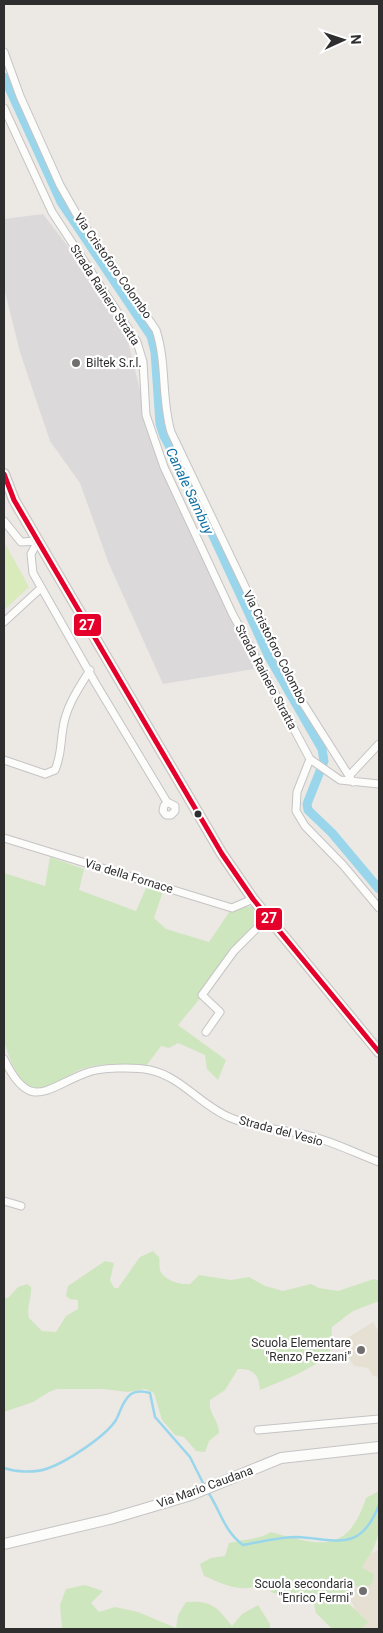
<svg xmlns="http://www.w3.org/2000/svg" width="383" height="1633" font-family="Roboto,sans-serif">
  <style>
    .industrial { fill: #dcd9db }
    .education { fill: #e6e0d3 }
    .green { fill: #cee6be }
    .pitch { fill: #d9eabb }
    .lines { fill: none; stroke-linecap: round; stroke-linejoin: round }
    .stream { stroke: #99d6ec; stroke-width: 2.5 }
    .canal { stroke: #99d6ec; stroke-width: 9 }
    .minor-casing { stroke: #c5c4c5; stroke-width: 9 }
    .secondary-casing { stroke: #c5c4c5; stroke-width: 12 }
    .primary-casing { stroke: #c6c5c4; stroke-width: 12 }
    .minor { stroke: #fcfcfb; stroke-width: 7 }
    .secondary { stroke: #fcfcfb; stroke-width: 10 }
    .primary { stroke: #e8e4d6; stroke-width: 10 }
    .bus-1-casing { stroke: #fff; stroke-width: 9 }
    .bus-1 { stroke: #e4002b; stroke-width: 5 }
    .poi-dot { fill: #706f6e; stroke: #fff; stroke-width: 2 }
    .bus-dot { fill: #2e2e2e; stroke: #fff; stroke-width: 2 }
    .labels { text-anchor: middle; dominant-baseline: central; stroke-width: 4.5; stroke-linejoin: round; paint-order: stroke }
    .street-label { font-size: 12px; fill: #2e2e2e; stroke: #fff }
    .poi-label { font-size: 12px; fill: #2e2e2e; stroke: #fff; text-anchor: end }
    .water-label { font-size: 14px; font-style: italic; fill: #0d6fa3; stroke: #fff }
    .line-badge { stroke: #fff; stroke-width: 2 }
    .badge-label { font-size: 14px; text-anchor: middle; font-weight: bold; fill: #fff }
  </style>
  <rect width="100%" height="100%" fill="#ece8e4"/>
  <path class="industrial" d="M43 214 122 317 146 415 254 669 163 684 109 564 80 483 50 441 20 352 4 288V219Z"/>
  <path class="education" d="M373 1322 379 1332V1377L373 1376 368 1368 354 1366 339 1343Z
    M376 1551H379V1629H359L354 1606 348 1596 361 1559Z"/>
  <path class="green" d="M50 857 84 869 79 890 136 911 147 886 163 891 154 918 166 929 209 942 232 908 259 906 264 921 178 1025 226 1060 218 1080 207 1069 205 1055 178 1043 169 1048 161 1046 146 1066C127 1065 104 1062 85 1068 71 1072 58 1084 44 1088 21 1094 8 1057 4 1040V873L45 886Z
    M153 1251 159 1257C160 1261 159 1266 160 1270 163 1280 180 1285 190 1284L199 1275 231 1280 249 1277 265 1286 283 1291 311 1284 319 1288 338 1291 374 1279 379 1281V1301L353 1311 332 1327C331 1335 333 1342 330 1350 323 1366 277 1383 260 1390 259 1376 254 1368 238 1369L225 1390 210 1400C208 1414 219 1420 219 1433L209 1441 205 1452 196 1451 184 1437 175 1435 162 1420 154 1393 145 1389 128 1392 103 1389H57L49 1392 33 1402 4 1412V1298H8L18 1287 27 1284 31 1287C32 1298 26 1307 29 1318L42 1331 56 1332 66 1316 78 1309V1300L70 1299 66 1296 68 1286 105 1261 114 1263 110 1280 114 1288H118L140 1257Z
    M379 1491C379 1510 382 1530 374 1547 371 1555 365 1560 362 1568L374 1574 372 1584 364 1587 353 1586 347 1602 368 1622 361 1629H332L316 1613 314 1604 308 1597 273 1593 262 1585C240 1593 225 1585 204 1576L200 1564 211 1558 225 1556 229 1543C244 1539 258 1540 271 1532 319 1545 347 1556 366 1498Z
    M85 1585 103 1591 91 1603 99 1612 115 1607 138 1612 176 1628 178 1615 186 1602C212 1600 217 1607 232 1626L242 1614 258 1605 270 1624V1629H62L60 1605 66 1589Z"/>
  <path class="pitch" d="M4 542 29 587 4 610Z"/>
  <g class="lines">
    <path class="stream" d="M4 1468C16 1472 34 1473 46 1469 65 1463 105 1437 116 1420 121 1411 122 1401 131 1394 137 1390 143 1391 150 1393L155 1417 190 1457 205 1487
      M208 1492C220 1510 224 1531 243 1545 260 1542 279 1537 297 1537 338 1539 360 1553 379 1505"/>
    <path class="canal" d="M4 77 61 202 151 336 155 352 160 424 164 436 185 475 269 657 322 749 324 761 307 804 308 810 332 833 379 889"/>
    <g class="minor-casing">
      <path id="minor" d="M4 52 20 96 60 185 77 215 156 330C167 363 161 399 171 432L294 689 353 782
        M4 108 52 212 137 342 143 362 146 415 164 467 232 613 310 759 340 780 379 784
        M4 521 21 542 38 541
        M38 541 31 554 33 573 96 684 167 802 175 806V811L171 815H166L163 811 164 806 167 802
        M4 622 41 588
        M310 759 297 792 296 811 305 826 343 865 379 908
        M4 760 45 774 55 770C62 753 60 745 63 728 66 706 79 688 90 670
        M349 776 379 744
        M4 838 232 908 253 899
        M206 1032 220 1012 202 995 234 951 264 921 265 913
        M4 1059C30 1113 46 1088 86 1073 100 1067 135 1067 150 1070 182 1077 201 1106 231 1118 255 1128 273 1128 297 1133 325 1138 353 1152 379 1162
        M4 1201 21 1206
        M258 1430 379 1419"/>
    </g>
    <g class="secondary-casing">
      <path id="secondary" d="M4 1544 110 1519 191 1495 281 1458 379 1447"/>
    </g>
    <g class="primary-casing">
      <path id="primary" d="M4 474 14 500 38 541 222 854 253 899 379 1052"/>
    </g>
    <use href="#minor" class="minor"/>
    <use href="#secondary" class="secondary"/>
    <use href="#primary" class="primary"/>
    <g class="bus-1-casing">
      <path id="bus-1" d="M4 474 14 500 38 541 222 854 253 899 379 1052"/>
    </g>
    <use href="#bus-1" class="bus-1"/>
  </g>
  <g class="poi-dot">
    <circle cx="76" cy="363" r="5"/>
    <circle cx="361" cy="1350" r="5"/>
    <circle cx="363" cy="1591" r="5"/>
  </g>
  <circle class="bus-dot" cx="198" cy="814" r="4.5"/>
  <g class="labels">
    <g class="street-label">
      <text transform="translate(113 266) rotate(55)">Via Cristoforo Colombo</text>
      <text transform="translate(105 295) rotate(57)">Strada Rainero Stratta</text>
      <text transform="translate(275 647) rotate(63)">Via Cristoforo Colombo</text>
      <text transform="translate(266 677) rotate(62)">Strada Rainero Stratta</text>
      <text transform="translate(129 876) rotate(17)">Via della Fornace</text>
      <text transform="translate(281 1131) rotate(15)">Strada del Vesio</text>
      <text transform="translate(205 1487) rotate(-20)">Via Mario Caudana</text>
    </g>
    <g class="poi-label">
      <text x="86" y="363" text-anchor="start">Biltek S.r.l.</text>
      <text x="351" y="1343">Scuola Elementare<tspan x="351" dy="14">"Renzo Pezzani"</tspan></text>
      <text x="353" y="1584">Scuola secondaria<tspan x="353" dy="14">"Enrico Fermi"</tspan></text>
    </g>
    <g class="water-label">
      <text transform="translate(190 491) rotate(65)">Canale Sambuy</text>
    </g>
  </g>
  <g class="line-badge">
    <rect x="73" y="613" width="29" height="24" rx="5" fill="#e4002b"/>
    <rect x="255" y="907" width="28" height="24" rx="5" fill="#e4002b"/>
  </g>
  <g class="badge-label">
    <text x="87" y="630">27</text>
    <text x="269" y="923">27</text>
  </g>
  <rect width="383" height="1633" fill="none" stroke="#2e2e2e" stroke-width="10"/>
  <g transform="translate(343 40) rotate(87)" stroke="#ffffff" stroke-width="4" paint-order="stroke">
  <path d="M0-4L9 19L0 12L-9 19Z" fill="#2e2e2e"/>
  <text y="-8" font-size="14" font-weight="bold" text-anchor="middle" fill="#2e2e2e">N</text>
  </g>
</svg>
